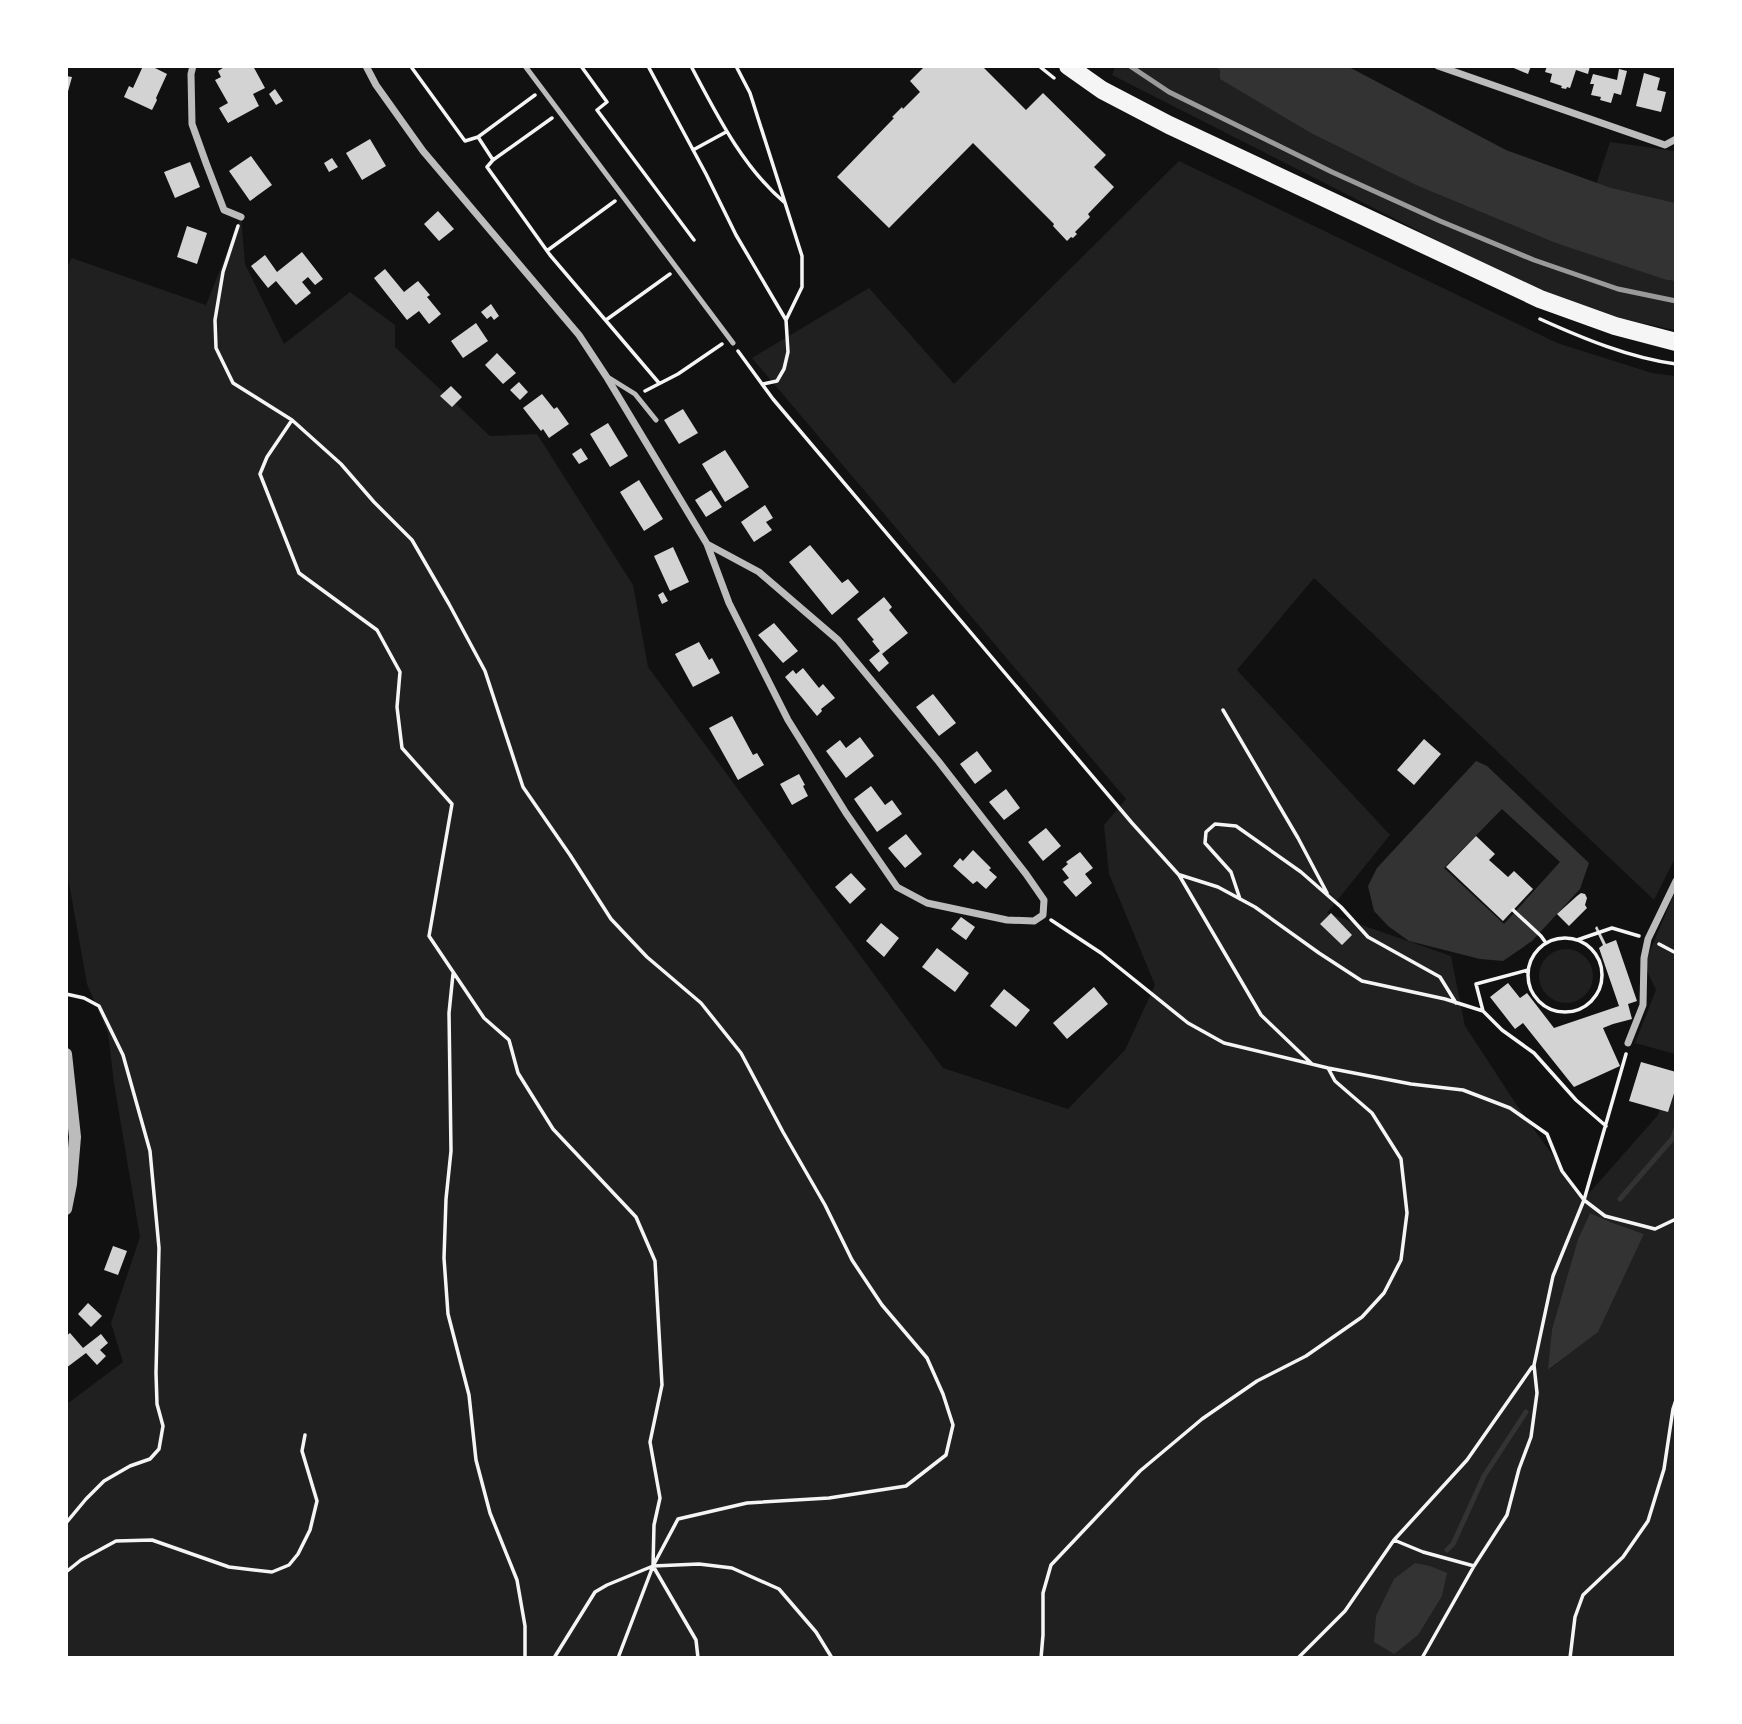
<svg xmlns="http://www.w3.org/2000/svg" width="1742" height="1724" font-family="'DM Sans',sans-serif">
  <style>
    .green { fill: #202020; fill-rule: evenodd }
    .water { fill: #333; fill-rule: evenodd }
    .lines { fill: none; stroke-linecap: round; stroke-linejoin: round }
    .stream { stroke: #333; stroke-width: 5 }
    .building { fill: #d3d3d3 }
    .path { stroke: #f5f5f5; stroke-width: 3.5 }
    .service { stroke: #bcbcbc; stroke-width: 5 }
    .minor { stroke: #bcbcbc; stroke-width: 7 }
    .tertiary { stroke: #bcbcbc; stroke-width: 12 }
    .primary { stroke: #f5f5f5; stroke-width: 18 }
    .rail { stroke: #9a9a9a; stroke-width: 5 }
  </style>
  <rect width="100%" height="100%" fill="#111"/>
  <path class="green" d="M1115 67H1215L1220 70 1221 79 1418 186 1553 242 1575 248 1610 142 1675 151V280H1667L1675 281V330L1609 316 1527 286 1112 75Z
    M1179 161 1557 343 1652 373 1675 376 1676 856 1654 900 1314 578 1237 670 1390 835 1327 913 1451 956 1465 1026 1516 1104 1584 1199 1658 1115 1675 1067V1657L67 1658V1404L123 1362 111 1323 140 1237 114 1083 108 1033 87 984 67 872 66 269 72 258 206 305 241 217 245 264 284 344 350 292 395 325V347L490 436 537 434 633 585 648 667 943 1068 1068 1109 1125 1050 1155 985 1109 874 1104 825 1126 799 752 358 869 288 954 384ZM1590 1213 1613 1223 1644 1234 1598 1331 1549 1370 1552 1329 1578 1239Z
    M1675 892V1054L1635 1043 1656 990 1644 965Z
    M1539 976a27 27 0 1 1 54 0a27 27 0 1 1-54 0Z"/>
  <path class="water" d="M1215 67H1349L1506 150 1611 188 1675 203V281L1667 280 1553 242 1418 186 1311 133 1220 79V70Z
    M1476 761 1487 766 1589 863 1580 889 1532 941 1503 961 1480 959 1409 941 1388 926 1374 911 1368 886 1377 868ZM1502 809 1560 862 1504 924 1444 868Z
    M1590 1213 1613 1223 1644 1234 1598 1332 1548 1370 1552 1329 1578 1239Z
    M1415 1563 1430 1566 1447 1573 1442 1596 1418 1635 1394 1654 1374 1642 1376 1616 1394 1579Z"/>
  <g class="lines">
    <path class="stream" d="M1620 1199 1673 1138 1676 1128
      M1447 1550 1453 1544 1484 1476 1526 1412"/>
  </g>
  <path class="building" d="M143 66H151L167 74 156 98 157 100 152 110 124 97 129 86 133 88Z
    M226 66H253L265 88 253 94 259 106 228 123 219 108 228 103 215 80 221 77 218 71Z
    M925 66H982L1026 110 1043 93 1106 155 1094 167 1114 187 1088 214 1090 217 1075 232 1077 234 1073 238 1071 237 1067 241 1053 226 1054 224 973 143 889 228 837 177 894 118 892 117 902 107 903 109 920 92 910 81Z
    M1509 66H1531L1528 74Z
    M1547 66H1572L1577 68V66H1590L1588 74 1576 70 1570 88 1567 87 1566 89 1561 88 1562 86 1550 82 1552 74 1545 72Z
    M1619 69 1627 71 1621 95 1614 93 1611 103 1600 100 1601 97 1591 95 1594 84H1590L1593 74 1617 80Z
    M1644 73 1660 78 1657 90 1666 92 1661 112 1636 106Z
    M66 76 72 77 67 95H66Z
    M275 89 283 101 276 105 269 94Z
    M370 139 386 166 362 180 346 153Z
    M251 156 272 185 250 201 229 171Z
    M332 158 338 167 329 172 324 163Z
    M190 162 200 187 175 198 164 172Z
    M438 211 454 229 439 241 424 224Z
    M187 226 207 233 197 264 177 257Z
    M302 252 323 279 315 285 308 277 302 282 311 293 296 305 276 281 268 288 251 266 265 255 277 272Z
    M385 269 404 292 418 281 430 295 427 297 441 314 429 324 419 311 407 320 374 278Z
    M491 304 499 316 494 320 491 316 487 319 481 312Z
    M476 323 488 341 463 358 451 341Z
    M497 353 516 373 503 384 485 365Z
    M519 382 528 392 520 400 510 390Z
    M451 386 462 397 452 407 440 396Z
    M542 394 554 409 557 407 569 424 549 438 543 429 541 431 523 408Z
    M683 409 698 433 679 444 664 420Z
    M608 423 628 456 610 467 590 434Z
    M581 448 588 459 579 464 572 454Z
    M725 450 749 487 725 502 702 464Z
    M639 480 663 519 644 531 620 492Z
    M711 490 722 507 706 517 695 500Z
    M765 505 773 518 766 522 772 530 754 542 741 522Z
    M810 545 842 583 848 579 859 592 832 615 789 562Z
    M673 547 689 582 670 591 654 556Z
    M663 592 668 601 662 604 658 595Z
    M884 597 892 607 889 610 908 633 882 654 889 663 879 672 869 660 880 651 872 641 874 640 857 619Z
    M774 623 798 651 783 663 758 635Z
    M699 642 709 660 712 658 720 673 693 687 675 654Z
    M803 668 819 688 823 684 835 698 821 709 822 711 817 716 785 677 793 670 796 674Z
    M933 694 956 723 939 736 916 707Z
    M732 716 753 755 757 753 764 765 738 780 709 728Z
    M860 737 874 756 846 778 826 751 840 740 846 748Z
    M1424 739 1441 754 1414 785 1397 770Z
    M977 751 992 771 975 784 960 764Z
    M799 774 805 785 803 786 808 796 792 805 780 784Z
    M871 786 885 805 892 800 902 814 877 832 854 799Z
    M1006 789 1020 808 1004 820 989 802Z
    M1046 828 1061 846 1043 861 1028 842Z
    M906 834 922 854 905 868 888 848Z
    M1476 836 1495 854 1489 860 1508 877 1514 871 1533 889 1503 921 1446 867Z
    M973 850 991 868 989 870 997 877 986 889 977 881 973 884 953 866 960 858 963 861Z
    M1080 852 1093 868 1085 874 1092 883 1076 897 1063 882 1069 878 1062 869 1068 864 1066 862Z
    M851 873 866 889 850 904 835 887Z
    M1581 893 1585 894 1587 898 1585 905 1587 908 1569 926 1557 914 1577 896Z
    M1331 913 1352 935 1342 945 1320 924Z
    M961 917 975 927 966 940 951 929Z
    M881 923 899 938 884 957 866 941Z
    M1597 926 1606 944 1616 940 1637 1001 1628 1004 1632 1019 1613 1024 1603 1028 1620 1066 1574 1087 1523 1023 1515 1029 1490 997 1508 983 1520 998 1527 993 1554 1028 1619 1006 1599 948 1603 945 1595 928Z
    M937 948 969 973 955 992 922 967Z
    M1094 987 1108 1004 1067 1039 1053 1023Z
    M1004 989 1030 1010 1016 1027 990 1006Z
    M1641 1062 1676 1072V1087L1668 1112 1629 1101Z
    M113 1246 127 1251 118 1275 104 1270Z
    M88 1303 102 1316 91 1327 78 1314Z
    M70 1333 83 1348 101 1334 108 1343 100 1350 106 1356 97 1365 86 1353 66 1368V1336Z"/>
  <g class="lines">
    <path class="path" d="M581 66 607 102 597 110 694 240
      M648 66 706 174 736 235 786 320
      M691 66C717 115 742 166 784 202
      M736 66 750 93 802 256V287L786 320 788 352 784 369 777 381 763 384
      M1039 66 1054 78
      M412 68 465 141 478 137 535 95
      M552 118 493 160 487 167 550 255 659 383
      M478 137 493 160
      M693 150 726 132
      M238 226 223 272 215 320 216 348 233 383 292 420 341 464 374 502 412 540 449 604 485 671 523 787 570 855 611 919 647 957 701 1003 741 1053 783 1132 825 1205 852 1260 882 1305 927 1358 943 1394 953 1425 946 1455 906 1486 829 1498 747 1503 678 1519 653 1566 618 1658
      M548 250 615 201
      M1540 319C1582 338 1630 358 1676 364
      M606 320 670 274
      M738 351 773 399 1132 823 1179 875 1261 1015 1312 1064
      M645 391 678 374 722 344
      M292 420 267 457 260 474 299 573 377 630 400 672 397 707 402 748 452 804 429 936 484 1018 509 1040 518 1073 553 1129 636 1217 655 1261 662 1385 650 1442 660 1498 654 1525 653 1566 696 1640 698 1658
      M1223 710 1298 838 1327 893
      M1180 875 1218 887 1255 907 1319 953 1362 981 1445 999 1483 1011
      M1240 899 1231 872 1205 843 1206 832 1215 824 1236 826 1301 872 1341 907 1368 937 1440 977 1456 1003
      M1513 910 1541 936 1546 943
      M1051 920 1101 953 1188 1023 1224 1043 1328 1068 1411 1084 1463 1090 1510 1108 1547 1134 1562 1171 1584 1200 1605 1216 1655 1229 1676 1219
      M1528 975a37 37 0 1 1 74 0a37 37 0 1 1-74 0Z
      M1577 940 1612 928 1639 936
      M1659 944 1676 953
      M1528 970 1476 984 1483 1011 1502 1030 1534 1053 1576 1100 1606 1126
      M453 974 449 1013 451 1151 446 1199 444 1258 448 1314 469 1395 476 1460 490 1513 517 1580 525 1626V1658
      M66 994 84 998 99 1006 123 1055 150 1151 159 1248 156 1373 157 1404 163 1426 159 1449 150 1459 130 1466 104 1481 86 1499 66 1523
      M1394 1540 1423 1552 1474 1566
      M66 1572 81 1560 116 1541 152 1540 229 1567 272 1572 289 1565 298 1554 310 1530 317 1501 302 1451 305 1435
      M554 1658 595 1592 607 1585 653 1566 699 1564 732 1568 779 1589 816 1632 832 1658
      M1041 1658 1043 1635V1593L1051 1565 1140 1471 1202 1419 1257 1381 1306 1356 1362 1317 1384 1293 1401 1260 1407 1213 1401 1159 1372 1113 1335 1081 1328 1068
      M1298 1658 1345 1611 1394 1540 1467 1460 1532 1367
      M1422 1658 1474 1566 1507 1515 1519 1469 1531 1437 1537 1393 1534 1365 1553 1276 1584 1200 1626 1054
      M1570 1658 1575 1617 1583 1595 1623 1557 1648 1521 1664 1469 1673 1409 1676 1400"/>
    <path class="service" d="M525 66 733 343
      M606 376 635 394 656 420"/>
    <path class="minor" d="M193 66 191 74 192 124 206 163 224 210 241 217
      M366 66 376 85 423 151 579 335 606 376 707 544 729 603 788 720 846 813 897 887 927 903 1007 920 1034 921 1043 915 1044 900 1026 874 939 762 838 640 759 572 707 544
      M1438 66 1665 145 1676 139
      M1628 1043 1643 1005 1644 958 1648 939 1676 881"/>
    <path class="tertiary" d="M66 1054 75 1137 71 1184 66 1209"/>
    <path class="primary" d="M1068 66 1102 90 1169 125 1540 299 1615 326 1676 342"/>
    <path class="rail" d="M1130 66 1169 92 1332 172 1440 221 1534 260 1618 289 1676 301"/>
  </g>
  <rect width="1742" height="1724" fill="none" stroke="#ffffff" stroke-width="136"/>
</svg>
